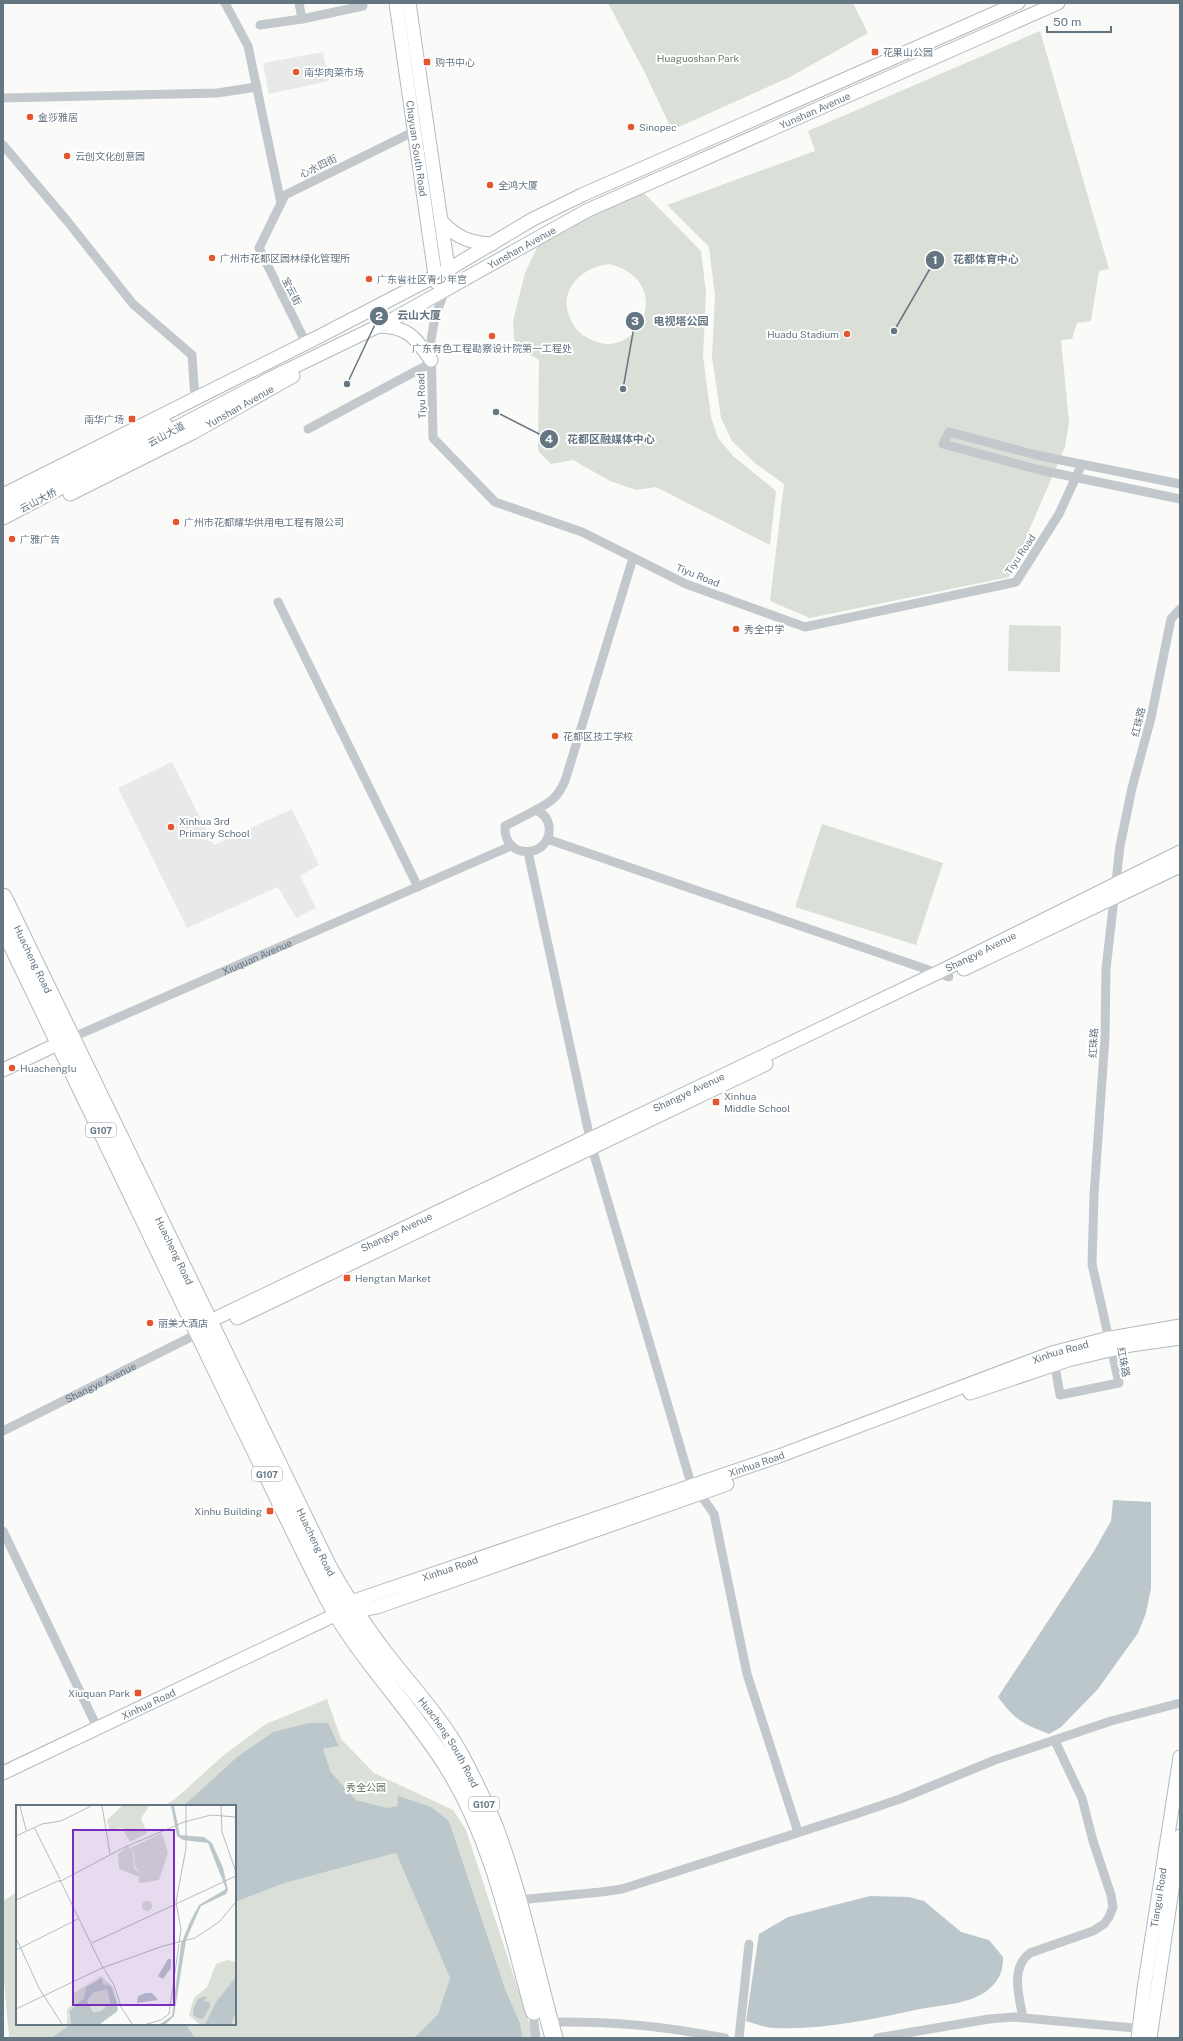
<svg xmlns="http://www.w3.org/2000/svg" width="1183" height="2041" font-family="'Public Sans','Noto Sans SC',sans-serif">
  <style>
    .built { fill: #e8e9e9 }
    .green { fill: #dadfd7; fill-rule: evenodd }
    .water { fill: #bbc7cb }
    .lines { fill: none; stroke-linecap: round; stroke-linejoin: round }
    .secondary-casing { stroke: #b3babf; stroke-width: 15 }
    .highway-casing { stroke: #b4b9bd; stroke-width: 19 }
    .street { stroke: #c3c8cc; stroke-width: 9 }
    .secondary { stroke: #fff; stroke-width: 13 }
    .highway { stroke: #fff; stroke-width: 17 }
    .poi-dot { fill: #e4572e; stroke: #fff; stroke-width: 1.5 }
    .labels { text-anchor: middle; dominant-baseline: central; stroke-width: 4; stroke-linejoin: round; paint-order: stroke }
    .shield { fill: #fff; stroke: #939fa8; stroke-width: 1 }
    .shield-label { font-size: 9px; font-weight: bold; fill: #657683 }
    .poi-label { font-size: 10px; fill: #657683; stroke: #fff; text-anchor: start }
    .park-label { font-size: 10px; fill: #687a64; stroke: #fff }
    .street-label { font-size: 10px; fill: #657683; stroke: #fff }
    .inset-road { fill: none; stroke: #b5bdc2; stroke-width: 1 }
    .view { fill: #7b2cbf; fill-opacity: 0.15; stroke: #7b2cbf; stroke-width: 2 }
    .inset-edge { fill: none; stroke: #657683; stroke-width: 2 }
    .leader { fill: none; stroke: #657683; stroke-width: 1.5 }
    .callout-dot { fill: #657683; stroke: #fff; stroke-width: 1.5 }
    .mark-label { font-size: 12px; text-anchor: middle; font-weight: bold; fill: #fff }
    .callout-label { font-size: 11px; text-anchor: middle; font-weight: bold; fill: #657683; stroke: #fff; stroke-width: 4; stroke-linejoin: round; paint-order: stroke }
  </style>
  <rect width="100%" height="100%" fill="#fafaf8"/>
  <path class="built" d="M323 52 329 81 269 94 263 63Z
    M172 762 214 845 292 809 319 865 300 876 316 908 296 918 278 887 187 928 118 788Z"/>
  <path class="green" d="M608 3H853L868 33 790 77 672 130 643 69Z
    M1040 31 1109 269 1099 271 1091 321 1077 323 1072 339 1061 340 1069 422 1065 447 1009 577 810 618 770 601 784 484 756 464 732 441 721 418 712 357 715 296 709 247 667 205 815 151 808 131Z
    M638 187 701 251 706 293 703 356 711 417 718 438 733 456 776 491 770 545 656 487 636 490 610 481 573 460 551 464 538 451 539 360 519 348 514 339 513 321 525 273 544 233ZM609 264C676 280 640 360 594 341 585 337 578 333 573 324 555 294 578 268 609 264Z
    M1009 625 1061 626 1060 672 1008 671Z
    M822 824 943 863 916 945 795 907Z
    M327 1699 341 1739 374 1773 453 1810 466 1830 531 2029 532 2038H523L520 2023 506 1991 449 1821 398 1797 397 1806 387 1808 356 1800 331 1772 323 1749 339 1746 273 1732 238 1756 183 1806H163L174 1800 225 1754 266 1724Z
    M396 1853 450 1978 438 2014 414 2038H195L186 2024H235V1902L285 1883Z
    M17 1892V2024H71L51 2038H7L9 2036 3 1971V1901Z"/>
  <path class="water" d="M1113 1500 1151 1502V1588L1146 1613 1138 1633 1098 1689 1061 1727 1049 1734C1023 1724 1015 1720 998 1697L1094 1551 1111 1521Z
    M309 1723H328L339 1746 323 1749 331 1772 356 1800 387 1808 397 1806 398 1796 431 1807 449 1821 506 1991 520 2023 523 2038H414L438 2014 450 1978 396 1853 285 1883 235 1902V1806H183L238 1756 273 1732Z
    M870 1896 909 1897 924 1901 961 1932 989 1940 1003 1957C1003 1970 1000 1980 989 1989 972 2004 942 2005 920 2009 872 2019 825 2030 776 2028 766 2028 756 2024 746 2021L759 1934 788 1917Z
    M71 2024H186L195 2038H51Z"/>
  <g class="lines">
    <g class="secondary-casing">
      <g id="secondary">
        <path id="s3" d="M396 3 436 282"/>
        <path d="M409 3 449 275"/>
        <path d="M442 222C457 238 471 243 492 244"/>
        <path d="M378 326C407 326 415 337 431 360"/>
        <path id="s4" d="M70 494 194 432 293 376"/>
        <path d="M3 495 320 336 449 269 533 219 582 195 1018 3"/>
        <path d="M3 506 165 424"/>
        <path id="s5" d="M3 518 275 376 395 318 588 210 1058 3"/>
        <path d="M964 969 1180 866"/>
        <path d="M3 1070 66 1040"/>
        <path d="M237 1318 766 1064"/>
        <path id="s6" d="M204 1328 208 1322 937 973 1180 852"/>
        <path d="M970 1393 1068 1360 1131 1345 1180 1338"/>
        <path d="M348 1613 377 1607 727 1484"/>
        <path id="s7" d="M3 1773 337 1614 348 1603 779 1456 1052 1353 1105 1339 1180 1326"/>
        <path id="s8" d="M1138 2038 1144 1989 1180 1757"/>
        <path d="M1150 2038 1180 1836"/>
      </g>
    </g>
    <g class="highway-casing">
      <g id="highway">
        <path id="s9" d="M3 897 328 1567C345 1597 363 1626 384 1653 410 1687 439 1717 460 1755 472 1778 484 1802 494 1826 520 1895 534 1967 554 2038"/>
        <path d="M3 926C82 1091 161 1256 241 1421 270 1479 297 1538 327 1596 360 1659 413 1709 450 1770 495 1844 511 1929 534 2011"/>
      </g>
    </g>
    <g class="street">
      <path d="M225 3 248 46 281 203"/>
      <path d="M302 19 363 6"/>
      <path d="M260 25 302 19 299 3"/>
      <path d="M3 98 217 93 257 87"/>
      <path d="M3 145 68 222 133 304 192 355 195 399"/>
      <path d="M445 290 435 317 431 340 433 438 495 502 582 532 686 584 805 627 1016 582 1059 514 1082 464"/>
      <path d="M306 343 259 248 285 195 415 131"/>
      <path d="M308 429 431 363"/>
      <path d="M1180 484 1036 455 949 432 943 444 1040 470 1180 499"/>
      <path d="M278 602 418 887"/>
      <path d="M536 810C552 801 557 798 565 781L633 558"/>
      <path d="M536 810C543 813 548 819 549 826 553 858 503 862 505 826Z"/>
      <path d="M547 839 949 977"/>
      <path d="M528 852 592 1148 692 1487 700 1494 714 1514 747 1674 798 1832"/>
      <path id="s1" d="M71 1038 511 846"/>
      <path d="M1054 1360 1060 1395 1119 1383 1092 1264 1094 1195 1105 1037 1106 969 1120 846 1132 788 1151 718 1171 619 1180 609"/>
      <path id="s2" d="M3 1431 199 1333"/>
      <path d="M3 1531 97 1727"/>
      <path d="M518 1900 601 1892 622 1889 853 1815 900 1799 995 1760 1111 1721 1180 1703"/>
      <path d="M532 2007 536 2038"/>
      <path d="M1023 2018C1019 1996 1010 1968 1030 1953L1093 1931 1104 1924 1109 1917 1113 1907 1111 1895 1093 1841 1082 1798 1055 1741"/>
      <path d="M549 2022C612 2021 663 2026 725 2038"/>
      <path d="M739 2038 749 1944"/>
      <path d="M877 2038 989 2019 1014 2017 1145 2029"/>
    </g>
    <use href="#secondary" class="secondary"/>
    <use href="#highway" class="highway"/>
  </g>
  <g class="poi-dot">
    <rect x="871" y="48" width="8" height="8" rx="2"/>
    <rect x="423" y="58" width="8" height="8" rx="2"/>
    <circle cx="296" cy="72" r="4"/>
    <circle cx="30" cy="117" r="4"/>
    <circle cx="631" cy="127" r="4"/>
    <circle cx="67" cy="156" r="4"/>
    <circle cx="490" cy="185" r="4"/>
    <circle cx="212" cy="258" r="4"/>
    <circle cx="369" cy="279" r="4"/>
    <circle cx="847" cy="334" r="4"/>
    <circle cx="492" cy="336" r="4"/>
    <rect x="128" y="415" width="8" height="8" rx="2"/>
    <circle cx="176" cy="522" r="4"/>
    <circle cx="12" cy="539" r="4"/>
    <circle cx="736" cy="629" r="4"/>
    <circle cx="555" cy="736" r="4"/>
    <circle cx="171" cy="827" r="4"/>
    <circle cx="12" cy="1068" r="4"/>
    <rect x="712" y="1098" width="8" height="8" rx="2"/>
    <rect x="343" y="1274" width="8" height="8" rx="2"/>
    <circle cx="150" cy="1323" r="4"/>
    <rect x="266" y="1507" width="8" height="8" rx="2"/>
    <rect x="134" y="1689" width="8" height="8" rx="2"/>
  </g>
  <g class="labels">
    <g class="shield">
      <rect x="86" y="1123" width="30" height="14" rx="3"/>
      <rect x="252" y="1467" width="30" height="14" rx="3"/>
      <rect x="469" y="1797" width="30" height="14" rx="3"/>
    </g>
    <g class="shield-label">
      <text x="101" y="1130">G107</text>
      <text x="267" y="1474">G107</text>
      <text x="484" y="1804">G107</text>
    </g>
    <g class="poi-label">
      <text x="883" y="52">花果山公园</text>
      <text x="435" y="62">购书中心</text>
      <text x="304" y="72">南华肉菜市场</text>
      <text x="38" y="117">金莎雅居</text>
      <text x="639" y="127">Sinopec</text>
      <text x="75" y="156">云创文化创意园</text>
      <text x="498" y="185">全鸿大厦</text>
      <text x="220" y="258">广州市花都区园林绿化管理所</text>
      <text x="377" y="279">广东省社区青少年宫</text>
      <text x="839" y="334" text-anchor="end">Huadu Stadium</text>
      <text x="492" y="348" text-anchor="middle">广东有色工程勘察设计院第一工程处</text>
      <text x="124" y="419" text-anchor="end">南华广场</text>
      <text x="184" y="522">广州市花都耀华供用电工程有限公司</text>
      <text x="20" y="539">广雅广告</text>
      <text x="744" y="629">秀全中学</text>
      <text x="563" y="736">花都区技工学校</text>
      <text x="179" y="821">Xinhua 3rd<tspan x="179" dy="12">Primary School</tspan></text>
      <text x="20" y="1068">Huachenglu</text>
      <text x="724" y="1096">Xinhua<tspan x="724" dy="12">Middle School</tspan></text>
      <text x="355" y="1278">Hengtan Market</text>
      <text x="158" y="1323">丽美大酒店</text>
      <text x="262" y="1511" text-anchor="end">Xinhu Building</text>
      <text x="130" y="1693" text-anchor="end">Xiuquan Park</text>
    </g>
    <g class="park-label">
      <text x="698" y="58">Huaguoshan Park</text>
      <text x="366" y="1787">秀全公园</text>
    </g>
    <g class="street-label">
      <text stroke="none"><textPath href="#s5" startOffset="909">Yunshan Avenue</textPath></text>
      <text stroke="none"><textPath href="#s3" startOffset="147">Chayuan South Road</textPath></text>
      <text transform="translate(318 166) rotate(-26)">心水四街</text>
      <text stroke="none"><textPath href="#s5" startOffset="585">Yunshan Avenue</textPath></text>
      <text transform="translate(292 291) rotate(63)">宝云街</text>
      <text transform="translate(421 396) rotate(-92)">Tiyu Road</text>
      <text stroke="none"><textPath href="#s4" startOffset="191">Yunshan Avenue</textPath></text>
      <text transform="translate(166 434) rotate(-28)">云山大道</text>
      <text transform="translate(38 500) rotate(-27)">云山大桥</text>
      <text transform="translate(1020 554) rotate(-56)">Tiyu Road</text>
      <text transform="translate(698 575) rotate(22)">Tiyu Road</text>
      <text transform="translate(1138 722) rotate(-76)">红珠路</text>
      <text stroke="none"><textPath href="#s6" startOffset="864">Shangye Avenue</textPath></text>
      <text stroke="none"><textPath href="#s1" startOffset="203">Xiuquan Avenue</textPath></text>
      <text stroke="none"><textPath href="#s9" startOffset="69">Huacheng Road</textPath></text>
      <text transform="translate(1093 1043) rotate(-87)">红珠路</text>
      <text stroke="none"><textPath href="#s6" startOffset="540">Shangye Avenue</textPath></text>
      <text stroke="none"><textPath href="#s6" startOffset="216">Shangye Avenue</textPath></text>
      <text stroke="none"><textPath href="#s9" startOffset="393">Huacheng Road</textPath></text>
      <text stroke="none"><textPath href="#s7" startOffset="1141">Xinhua Road</textPath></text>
      <text transform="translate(1124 1362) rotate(79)">红珠路</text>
      <text stroke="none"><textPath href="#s2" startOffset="109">Shangye Avenue</textPath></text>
      <text stroke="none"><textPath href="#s7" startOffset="817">Xinhua Road</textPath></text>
      <text stroke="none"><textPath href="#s9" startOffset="717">Huacheng Road</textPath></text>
      <text stroke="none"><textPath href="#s7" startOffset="493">Xinhua Road</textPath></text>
      <text stroke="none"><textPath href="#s7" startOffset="161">Xinhua Road</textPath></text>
      <text stroke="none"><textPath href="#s9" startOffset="958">Huacheng South Road</textPath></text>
      <text stroke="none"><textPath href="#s8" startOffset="142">Tiangui Road</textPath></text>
    </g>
  </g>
  <g transform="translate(16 1805)">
    <rect width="220" height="220" fill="#fafaf8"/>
    <path d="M106 1H133L125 13 131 28 114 37 106 23 93 25 91 15ZM146 28 152 48 143 75 126 78 123 77V72L103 64 102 49 112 41 117 47 118 63 124 68 119 61 118 47 114 43ZM126 101a5 5 0 1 1 10 0a5 5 0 1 1-10 0ZM211 155 220 157V219H183L173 210 178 193 191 182 200 159ZM85 171 97 182 102 199V206L84 219 99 207 102 200 95 181 87 179 83 173 70 182 71 189 68 193 52 209 55 219H66H51V204L58 199 56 189ZM91 184 94 198 85 206 77 207 71 196 77 188Z" fill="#dadfd7"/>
    <path d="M155 1H158L164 30 188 32 196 38 207 63 212 85 210 89 185 101 183 105 170 135 158 211 150 219H144L156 211 165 139 174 117 183 100 210 84 192 38 167 35 161 31ZM152 154H155V163L147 174 142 171ZM220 172V207L215 219H196L199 214 195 219H189L200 197ZM85 173 87 179 95 181 101 198V206L84 219H55L53 207 68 193 70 182ZM91 184 94 198 85 206 77 207 71 196 77 188ZM130 188H136L142 195 121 198 122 191ZM189 191 191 194 187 195 194 198V202L187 214 181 213 177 210 178 202 182 194Z" fill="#bbc7cb" fill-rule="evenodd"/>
    <path class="inset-road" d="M4 1 10 25M86 1 94 49M205 1 206 27 220 67M18 22 44 74M0 31 26 19 45 16 75 1M43 77 107 43 168 17 195 10 220 12M0 95 44 75 85 159 98 180 105 202 116 219M0 133 23 183 46 219M76 138 220 71M163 138 165 124 160 97 170 43V1M0 145 62 114M86 163 147 141 179 133 203 117 220 97M0 204 86 163M131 219 145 215 153 209 163 139"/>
    <path class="view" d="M57 25H158V200H57Z"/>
    <rect width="220" height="220" class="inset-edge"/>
  </g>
  <path class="leader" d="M894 331L935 260M347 384L379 316M623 389L635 321M496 412L549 439"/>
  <g class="callout-dot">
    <circle cx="894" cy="331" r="4"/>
    <circle cx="347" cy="384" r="4"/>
    <circle cx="623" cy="389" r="4"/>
    <circle cx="496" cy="412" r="4"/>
    <circle cx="935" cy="260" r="10"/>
    <circle cx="379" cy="316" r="10"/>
    <circle cx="635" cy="321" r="10"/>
    <circle cx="549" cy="439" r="10"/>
  </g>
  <g class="mark-label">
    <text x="935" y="264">1</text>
    <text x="379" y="320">2</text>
    <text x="635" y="325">3</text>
    <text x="549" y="443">4</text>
  </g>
  <g class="callout-label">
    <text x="986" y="263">花都体育中心</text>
    <text x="419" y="319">云山大厦</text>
    <text x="681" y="325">电视塔公园</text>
    <text x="611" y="443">花都区融媒体中心</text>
  </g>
  <rect width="1183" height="2041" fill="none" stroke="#657683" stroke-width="8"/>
  <path d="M1047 26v6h64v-6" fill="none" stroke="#657683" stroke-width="2"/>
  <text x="1053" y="26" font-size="12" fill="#657683" stroke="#ffffff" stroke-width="3" paint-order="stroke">50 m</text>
</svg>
